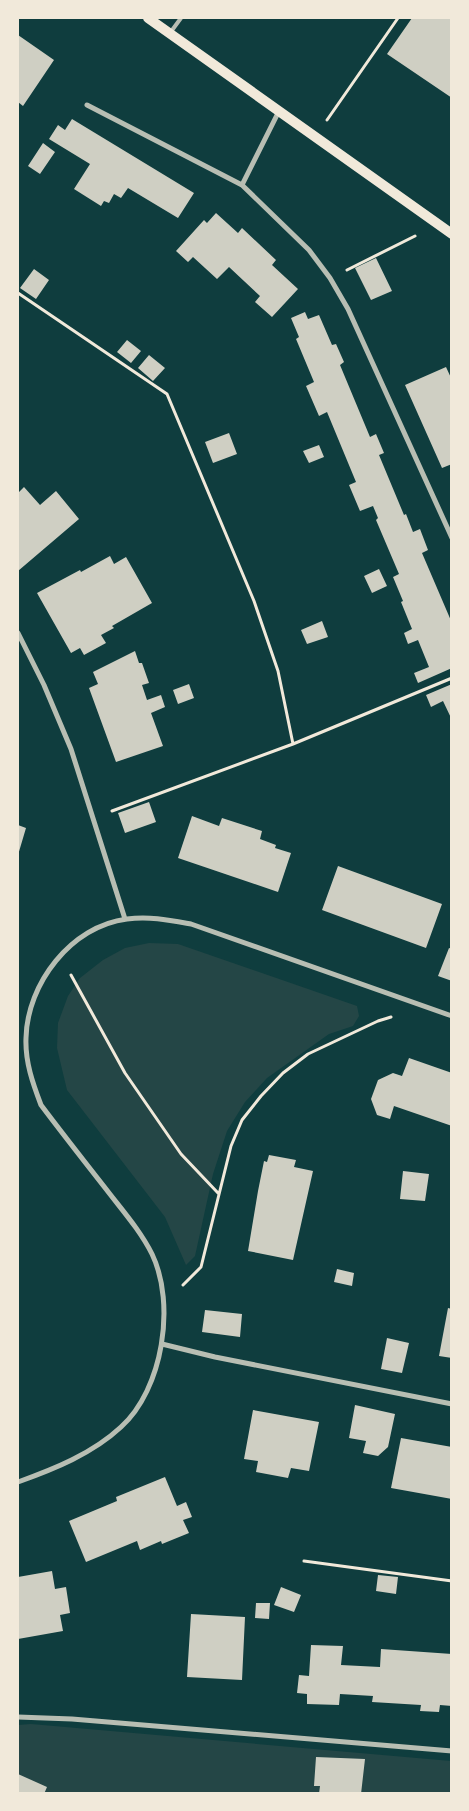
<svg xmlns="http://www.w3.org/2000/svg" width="469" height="1811" font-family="Jost,sans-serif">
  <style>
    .green { fill: #244646 }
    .building { fill: #cfcfc3 }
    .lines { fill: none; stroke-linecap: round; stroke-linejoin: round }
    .path { stroke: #f1e9da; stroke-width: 3 }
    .service { stroke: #b8beb3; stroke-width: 4 }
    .minor { stroke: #b8beb3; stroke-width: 5 }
    .secondary { stroke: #f1e9da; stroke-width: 10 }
  </style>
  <rect width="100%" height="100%" fill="#0f3d3e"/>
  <path class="green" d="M149 943 178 944 357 1006 359 1016 353 1026 329 1034 267 1078 245 1102 227 1131 213 1174 195 1256 186 1265 165 1217 67 1090 57 1048 58 1023 68 996 80 978 103 960 125 948Z
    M31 1724 451 1761V1793H18V1725Z"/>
  <path class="building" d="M412 18H452V98L387 54Z
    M18 35 54 60 23 106 18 102Z
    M72 119 194 193 178 218 128 188 121 198 114 194 109 203 104 201 101 206 74 189 90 164 49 139 58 125 65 130Z
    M43 143 55 152 40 174 28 166Z
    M216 213 238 233 242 228 276 260 272 265 298 289 272 317 255 302 260 296 229 267 217 279 193 257 188 262 176 251 204 220 207 223Z
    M376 258 392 291 371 300 355 268Z
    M34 269 49 280 36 299 20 288Z
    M305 312 308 319 319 315 332 345 336 344 344 362 340 365 370 437 376 434 384 453 379 455 404 515 406 514 413 532 420 529 428 550 422 553 452 623V668L418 683 414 673 429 667 418 640 408 644 404 633 412 629 401 602 403 601 393 577 399 574 376 520 378 518 373 506 360 511 349 485 356 482 327 412 319 416 306 386 314 382 296 339 299 337 291 318Z
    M127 340 141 351 131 363 117 352Z
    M149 355 165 368 153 381 138 368Z
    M446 367 452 380V464L442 468 405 385Z
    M229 433 237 454 213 463 205 442Z
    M319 445 324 457 309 463 303 451Z
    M24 487 40 505 56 491 79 519 18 571V490L19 492Z
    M110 556 114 564 126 557 152 603 112 626 114 628 101 635 106 643 84 655 80 648 71 653 37 593 80 570 81 572Z
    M379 569 387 586 372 593 364 576Z
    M322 621 328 637 307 644 301 630Z
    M135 651 139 663H142L149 683 142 685 147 700 161 695 165 707 151 713 163 746 116 762 89 688 98 684 93 672Z
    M189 684 194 698 178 704 173 690Z
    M452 684V720L443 701 431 707 426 695Z
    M149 802 156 822 125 833 118 813Z
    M192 816 219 826 222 818 262 831 260 839 276 845 275 848 291 853 278 892 178 858Z
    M18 825 26 828 18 855Z
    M338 866 442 904 426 948 322 910Z
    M449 948 452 949V981L438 976Z
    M409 1058 452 1073V1126L394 1106 390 1119 377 1115 371 1099 378 1080 393 1073 402 1076Z
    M269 1155 296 1160 294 1167 313 1171 293 1260 248 1251 258 1191 264 1161 267 1162Z
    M403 1171 429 1174 425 1201 400 1199Z
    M337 1269 354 1273 352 1286 334 1282Z
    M448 1308 452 1309V1358L439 1356Z
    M205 1310 242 1314 240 1337 202 1332Z
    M387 1338 409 1343 402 1373 381 1369Z
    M355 1405 395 1414 388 1447 378 1456 363 1453 366 1441 349 1438Z
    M253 1410 319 1422 309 1471 291 1468 288 1478 256 1472 258 1461 244 1459Z
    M401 1438 452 1447V1499L391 1488Z
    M165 1477 177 1506 186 1502 192 1517 183 1520 189 1533 162 1544 161 1541 140 1550 137 1541 86 1562 69 1521 117 1501 116 1497Z
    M52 1571 55 1589 66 1587 70 1613 60 1615 63 1631 18 1639V1577Z
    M378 1575 398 1577 396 1594 376 1591Z
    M281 1587 301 1595 294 1612 274 1605Z
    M256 1603H270L269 1619 255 1618Z
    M191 1614 245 1617 242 1680 187 1677Z
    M311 1645 343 1646 341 1665 380 1667 381 1649 452 1654V1706L440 1705 439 1712 420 1711 421 1705 372 1702 373 1696 340 1694 339 1705 307 1704V1694L297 1693 299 1675 309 1676Z
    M316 1757 365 1759 361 1794H319L320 1786H314Z
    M18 1774 47 1787 44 1794H18Z"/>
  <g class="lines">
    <path class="path" d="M327 120 398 18
      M347 270 415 236
      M18 293 167 394 254 601 278 671 293 744
      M112 811 293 744 452 678
      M71 975 125 1073 181 1154 218 1193
      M183 1285 201 1267 231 1146 242 1120 261 1096 283 1073 308 1054 378 1021 391 1017
      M304 1561 452 1581"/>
    <path class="service" d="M170 33 181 18"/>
    <path class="minor" d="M87 105 242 185
      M279 111 242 185 309 250 330 278 348 309 452 538
      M18 633 44 685 71 749 125 919
      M162 1344 215 1357 452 1404
      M18 1482C54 1469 92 1454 121 1427 163 1389 176 1304 152 1254 140 1230 122 1210 106 1189 84 1161 62 1133 41 1105 33 1084 25 1062 26 1038 27 984 71 926 127 919 149 916 169 920 191 924L452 1016
      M18 1717 72 1719 452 1751"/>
    <path class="secondary" d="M148 18 452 234"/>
  </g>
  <rect width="469" height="1811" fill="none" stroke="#f1e9da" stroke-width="38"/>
</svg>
